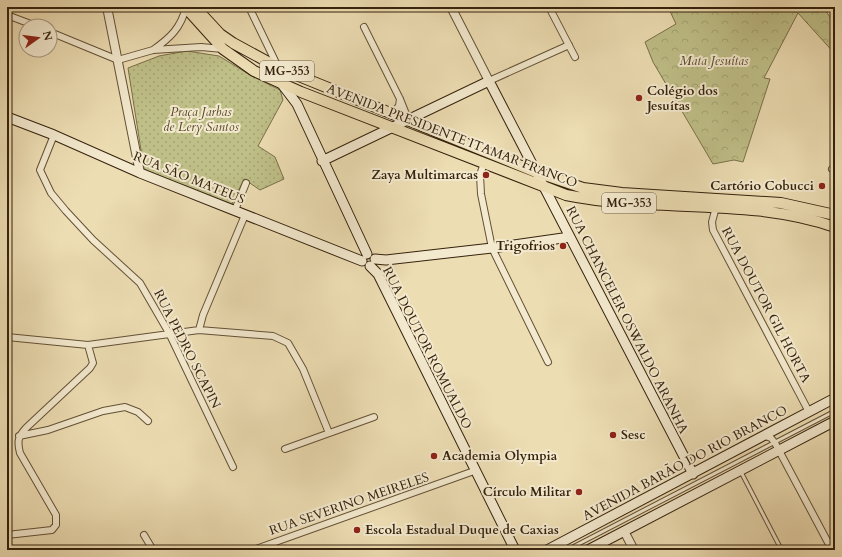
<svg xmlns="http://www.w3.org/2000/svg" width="842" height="557" font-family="Cardo,serif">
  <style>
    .forest { fill: url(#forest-crowns); stroke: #7a704a }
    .park { fill: url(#park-dots); stroke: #7a704a }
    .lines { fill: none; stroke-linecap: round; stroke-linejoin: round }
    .service-casing { stroke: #635136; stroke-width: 5 }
    .minor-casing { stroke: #635136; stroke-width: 8 }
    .tertiary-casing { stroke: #635136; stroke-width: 10 }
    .secondary-casing { stroke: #35220d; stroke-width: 11 }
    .primary-casing { stroke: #35220d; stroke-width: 12 }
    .service { stroke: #f3e9ce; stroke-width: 3 }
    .minor { stroke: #f3e9ce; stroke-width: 6 }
    .tertiary { stroke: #f3e9ce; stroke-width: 8 }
    .secondary { stroke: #f3e9ce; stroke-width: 9 }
    .primary { stroke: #edddb3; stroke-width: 10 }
    .poi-dot { fill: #8f2418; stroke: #f3e9ce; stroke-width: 1.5 }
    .labels { text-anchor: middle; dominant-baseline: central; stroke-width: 4; stroke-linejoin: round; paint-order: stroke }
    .shield { fill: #f3e9ce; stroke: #6e5e47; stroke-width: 1 }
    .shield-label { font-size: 12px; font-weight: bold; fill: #35220d }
    .park-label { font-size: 13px; font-style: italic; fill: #58492c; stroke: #f3e9ce }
    .poi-label { font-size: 13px; font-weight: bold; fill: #35220d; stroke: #f3e9ce; text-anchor: start }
    .street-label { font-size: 13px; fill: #35220d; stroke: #f3e9ce }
  </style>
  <defs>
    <pattern id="forest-crowns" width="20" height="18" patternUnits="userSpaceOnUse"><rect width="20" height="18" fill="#bfbf88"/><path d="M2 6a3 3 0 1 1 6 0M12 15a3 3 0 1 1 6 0" fill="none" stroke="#a5a474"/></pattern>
    <pattern id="park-dots" width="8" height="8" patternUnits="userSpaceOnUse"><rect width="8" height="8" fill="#bfbf88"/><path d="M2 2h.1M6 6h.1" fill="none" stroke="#a5a474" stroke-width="1.8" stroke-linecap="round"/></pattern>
  </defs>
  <rect width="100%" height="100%" fill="#edddb3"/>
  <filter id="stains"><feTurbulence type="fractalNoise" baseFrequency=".005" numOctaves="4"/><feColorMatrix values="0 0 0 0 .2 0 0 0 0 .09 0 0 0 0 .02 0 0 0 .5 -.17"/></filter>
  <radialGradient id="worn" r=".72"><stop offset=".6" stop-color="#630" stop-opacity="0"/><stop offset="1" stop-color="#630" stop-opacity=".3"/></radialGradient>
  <path class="forest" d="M668 7H823L835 24V54L798 13 764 78 770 79 743 162 734 160 713 164 653 62 645 42 676 24Z"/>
  <path class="park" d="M187 51 219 56 250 75 280 90 283 100 258 146 275 157 284 179 260 190 244 179 231 206 144 169 128 68 159 56Z"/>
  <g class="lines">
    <g class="service-casing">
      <path id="service" d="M741 472 780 547
        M567 550 835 411"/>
    </g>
    <g class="minor-casing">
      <path id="minor" d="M249 7 278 67
        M549 7 575 57
        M7 15 36 26
        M364 27 400 99 408 119
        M50 32 118 60 153 50 201 47 223 49
        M153 50C170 38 181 28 186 7
        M489 81 569 45
        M392 114 399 106 400 99
        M54 135 40 170 51 193 66 211 93 240 140 283 169 333 233 467
        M484 163 480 175 481 194 492 248 548 362
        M832 169 835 171
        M716 207 712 222 713 230 809 412
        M235 210 246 183
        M199 330 203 315 245 215
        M7 337 88 345 199 330 273 336 288 343 303 369 329 433
        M19 436 48 430 103 411 125 407 138 412 148 421
        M765 436 771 438 775 443 832 550
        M285 449 374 417
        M7 535 52 530 56 525V515L20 453C17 441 18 437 26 428L90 368 93 363 88 345
        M144 535 153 550
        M253 550 474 471"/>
    </g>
    <g class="tertiary-casing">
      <path id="tertiary" d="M107 7 140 173
        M451 7 489 81
        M624 531 634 550"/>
    </g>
    <g class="secondary-casing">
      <path id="secondary" d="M281 83 297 104 367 254
        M7 117 54 135 140 173 362 261
        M322 161 489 81 693 474
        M375 259 386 260 492 248 570 237
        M370 266 378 274 515 550
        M547 550 835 398
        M588 550 835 421"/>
    </g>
    <g class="primary-casing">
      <path id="primary" d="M185 7 223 49 254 71 301 92 566 195C655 213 749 197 835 227
        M195 7 220 34 233 43 279 68 536 172 583 188 622 193 781 203 835 215"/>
    </g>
    <use href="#service" class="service"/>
    <use href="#minor" class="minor"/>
    <use href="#tertiary" class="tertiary"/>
    <use href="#secondary" class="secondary"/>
    <use href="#primary" class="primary"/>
  </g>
  <g class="poi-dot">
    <circle cx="639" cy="98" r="4"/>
    <circle cx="486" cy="175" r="4"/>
    <circle cx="822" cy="186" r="4"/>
    <circle cx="563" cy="246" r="4"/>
    <circle cx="613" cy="435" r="4"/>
    <circle cx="434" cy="456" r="4"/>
    <circle cx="579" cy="492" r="4"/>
    <circle cx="357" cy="530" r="4"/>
  </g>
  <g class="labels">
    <g class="shield">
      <rect x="260" y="61" width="54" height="20" rx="3"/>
      <rect x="602" y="193" width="54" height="20" rx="3"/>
    </g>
    <g class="shield-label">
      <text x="287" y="71">MG-353</text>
      <text x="629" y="203">MG-353</text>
    </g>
    <g class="park-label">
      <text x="714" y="61">Mata Jesuítas</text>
      <text x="201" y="112">Praça Jarbas<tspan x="201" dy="15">de Lery Santos</tspan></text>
    </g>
    <g class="poi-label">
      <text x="647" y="91">Colégio dos<tspan x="647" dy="15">Jesuítas</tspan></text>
      <text x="478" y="175" text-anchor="end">Zaya Multimarcas</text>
      <text x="814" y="186" text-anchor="end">Cartório Cobucci</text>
      <text x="555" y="246" text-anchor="end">Trigofrios</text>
      <text x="621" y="435">Sesc</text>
      <text x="442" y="456">Academia Olympia</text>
      <text x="571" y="492" text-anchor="end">Círculo Militar</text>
      <text x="365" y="530">Escola Estadual Duque de Caxias</text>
    </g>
    <g class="street-label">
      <text transform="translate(452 136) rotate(21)">AVENIDA PRESIDENTE ITAMAR FRANCO</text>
      <text transform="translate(189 178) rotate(22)">RUA SÃO MATEUS</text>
      <text transform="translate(766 305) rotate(62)">RUA DOUTOR GIL HORTA</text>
      <text transform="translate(627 320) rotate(63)">RUA CHANCELER OSWALDO ARANHA</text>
      <text transform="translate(427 348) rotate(63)">RUA DOUTOR ROMUALDO</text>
      <text transform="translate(187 349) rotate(63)">RUA PEDRO SCAPIN</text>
      <text transform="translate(685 463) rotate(-28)">AVENIDA BARÃO DO RIO BRANCO</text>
      <text transform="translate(349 504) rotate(-19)">RUA SEVERINO MEIRELES</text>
    </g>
  </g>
  <rect width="842" height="557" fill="none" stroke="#edddb3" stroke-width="24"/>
  <rect x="8" y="8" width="826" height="541" fill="none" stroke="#35220d" stroke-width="2"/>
  <rect x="12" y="12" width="818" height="533" fill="none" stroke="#35220d"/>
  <g transform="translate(38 38) rotate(76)"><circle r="19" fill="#f3e9ce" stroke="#a79981"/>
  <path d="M0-3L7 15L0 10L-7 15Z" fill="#8f2418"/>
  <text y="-6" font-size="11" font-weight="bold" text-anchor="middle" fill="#35220d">N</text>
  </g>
  <rect width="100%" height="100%" filter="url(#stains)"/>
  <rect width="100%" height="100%" fill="url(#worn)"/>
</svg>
